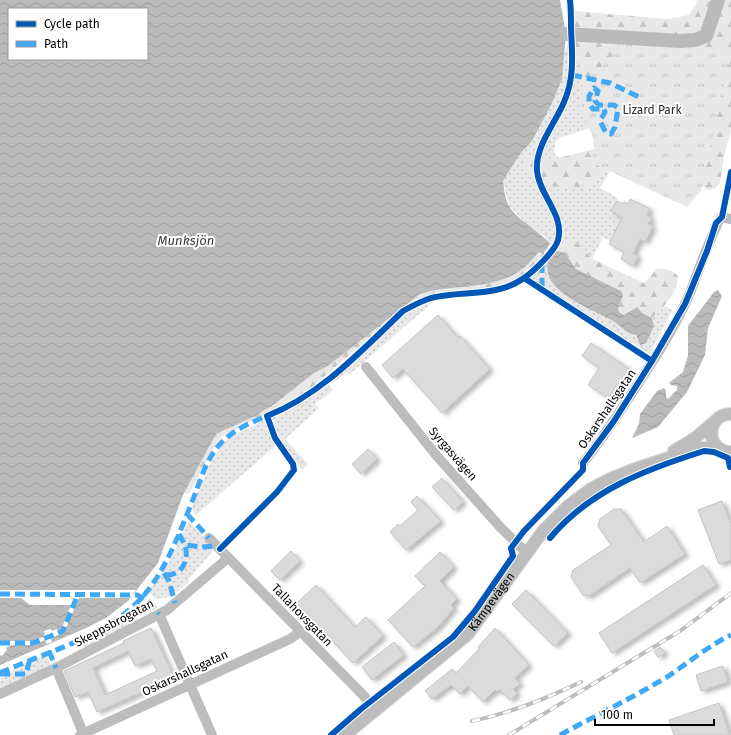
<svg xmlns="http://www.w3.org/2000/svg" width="731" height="735" font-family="'Fira Sans',sans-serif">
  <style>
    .grass { fill: url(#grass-dots); fill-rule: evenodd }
    .forest { fill: url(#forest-firs) }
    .park { fill: url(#park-tufts) }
    .water { fill: url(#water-waves); fill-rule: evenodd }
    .pier { fill: #fff }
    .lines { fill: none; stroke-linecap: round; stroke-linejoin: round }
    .river { stroke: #bababa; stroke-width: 14 }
    .building { fill: #dbdbdb; stroke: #c3c3c3; fill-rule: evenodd; filter: url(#shadow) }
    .major-casing { stroke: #dbdbdb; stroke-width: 14 }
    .minor { stroke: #bdbdbd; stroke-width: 10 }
    .major { stroke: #bdbdbd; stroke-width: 12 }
    .rail-casing { stroke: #bdbdbd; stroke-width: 4 }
    .rail { stroke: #fff; stroke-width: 2.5; stroke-dasharray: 8; stroke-linecap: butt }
    .quiet { stroke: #3fa9f5; stroke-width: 5; stroke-dasharray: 10 5; stroke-linecap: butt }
    .cycleway-casing { stroke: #fff; stroke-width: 8 }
    .cycleway { stroke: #0057b8; stroke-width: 6 }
    .labels { text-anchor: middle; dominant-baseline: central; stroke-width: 4; stroke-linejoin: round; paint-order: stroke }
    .park-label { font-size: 12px; fill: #2c2c2c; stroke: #fff }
    .street-label { font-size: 12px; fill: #000; stroke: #fff }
    .water-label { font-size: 13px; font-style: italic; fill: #3d3d3d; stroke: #fff }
  </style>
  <defs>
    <pattern id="grass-dots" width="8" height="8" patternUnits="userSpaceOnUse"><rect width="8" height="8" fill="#e8e8e8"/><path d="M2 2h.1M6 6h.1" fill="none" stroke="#c5c5c5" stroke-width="1.8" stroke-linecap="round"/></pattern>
    <pattern id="forest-firs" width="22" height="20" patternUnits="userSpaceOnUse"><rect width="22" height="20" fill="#e8e8e8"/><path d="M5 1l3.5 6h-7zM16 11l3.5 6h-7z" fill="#c5c5c5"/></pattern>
    <pattern id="park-tufts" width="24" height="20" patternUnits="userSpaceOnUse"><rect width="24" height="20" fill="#e8e8e8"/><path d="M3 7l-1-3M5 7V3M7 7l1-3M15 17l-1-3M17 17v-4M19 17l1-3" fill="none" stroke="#c5c5c5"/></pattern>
    <pattern id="water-waves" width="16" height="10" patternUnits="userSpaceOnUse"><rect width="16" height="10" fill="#bababa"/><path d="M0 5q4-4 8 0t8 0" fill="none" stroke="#9e9e9e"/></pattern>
    <filter id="shadow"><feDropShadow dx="4" dy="2.5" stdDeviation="2" flood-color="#0004"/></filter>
  </defs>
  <rect width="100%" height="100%" fill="#fff"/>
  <path class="grass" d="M569 41 573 42 574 54 591 67 614 158 610 171 600 188 618 198 613 208 624 214 610 241 603 237 592 259 585 250 571 239 554 250 544 236 526 223 509 206 503 181 520 154 532 141 562 79 564 55ZM589 128C607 164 576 170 550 185L529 172 562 161 554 153 555 143 560 138Z
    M549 257 548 274 614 321 629 334 635 335 640 345 654 326 652 318 664 306 672 310 650 354 527 278Z
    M434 301 350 374 346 373 329 385 333 390 315 404 319 408 285 439 308 464 302 470 281 441 196 515 192 508 193 504 211 462 223 444 232 436 294 406 326 383 405 314Z
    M188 522 191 523C197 530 213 542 212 552L189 579V582C178 591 169 601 154 598L149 592 150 589 170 561Z
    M131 611 138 621 86 649 83 643 102 634Z
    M46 655 52 667 0 690V679L25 663Z"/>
  <path class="forest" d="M697 0H731V131L724 157 720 183 715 189 708 190 699 184 617 155C608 165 599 181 587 187 572 194 539 184 528 172 527 170 526 166 524 164L526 157C534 155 536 158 544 159 554 160 589 151 599 147L582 85 579 66 574 54 571 21 574 11 667 19 689 15 696 4Z
    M571 239 581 245 592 259 644 283 657 269C666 269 671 269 678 276 678 294 664 306 652 318L642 313 637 307 624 315 620 313 618 309 622 298 621 291 576 269 565 253 554 250Z
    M539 252 547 253 522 277 503 285 474 292 425 296 396 315 313 386 291 401 224 435 216 444 189 494 184 493 216 434 276 403 314 373 328 366 413 298C446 279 489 293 521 270 528 265 533 258 539 252Z"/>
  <path class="park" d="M622 40 731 51 701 191 687 207 590 162 596 148 594 138 581 112V95L589 78 613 56Z"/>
  <path class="water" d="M0 0H560L566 34 562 79 551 105 532 141 520 154 503 181C504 189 505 199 509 206 516 219 540 231 550 244L543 254 539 252C533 258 528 265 521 270 492 291 453 283 420 294L328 366 314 373 276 403 253 417 216 434 183 495 158 563 128 601 106 618 84 629 0 665ZM9 9H147V59H9Z
    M554 250 565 253 576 269 621 291 623 295 618 309 620 313 624 315 637 307 642 313 652 318 654 326 646 343 640 345 636 335C625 334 622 326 613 321 590 307 527 288 554 250Z
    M718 290 722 296 708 328 705 355 687 392 658 427 632 438 639 424 640 414 657 391 664 388 666 391V397L668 399 677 390V386L671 385 669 383 683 372 688 355V326L714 292Z"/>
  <path class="pier" d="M0 590H136L130 598H79L64 633 50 638 52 642 47 644 45 640 33 645H12L6 648 7 650 2 656 0 655V641H32L43 637 45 634 44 631 51 629 52 631 57 629 58 631 61 630 71 605H30L21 598H0Z"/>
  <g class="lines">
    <path class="river" d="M566 34 680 41 695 40 706 36 718 0"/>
  </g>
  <path class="building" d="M630 199 650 209 647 215 652 218 648 224 653 226 645 242 640 239 633 254 638 256 633 266 621 259 624 252 609 244 622 217 611 211 617 201 623 204 624 202 628 204Z
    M438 315 458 338 460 336 490 369 442 413 403 369 393 378 382 365Z
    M591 343 629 369 608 398 588 385 599 368 582 356Z
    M368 449 377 459 361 474 352 464Z
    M442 478 463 502 454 510 432 487Z
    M417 496 441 521 406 550 390 532 398 524 400 526 418 510 411 502Z
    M722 501 731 524V560L719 564 698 510Z
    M614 509H621L644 542 667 526 685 554 640 583 630 568 589 596 583 595 571 577 573 570 611 545 598 526 600 519Z
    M291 551 300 561 280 580 271 571Z
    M440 552 454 567 440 581 457 599 451 605 454 608 437 628 413 647 388 620 425 586 415 576Z
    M703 565 716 585 612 653 599 633Z
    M316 585 355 627 366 617 383 636 353 663 297 603Z
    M526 590 568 633 554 646 512 604Z
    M151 628 174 678 97 712 88 692 75 697 64 671 124 643 123 641ZM128 651 135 666 151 659 157 671 105 695 93 668Z
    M495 628 529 665 515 678 520 684 513 689 517 694 510 700 499 690 497 692 495 690 483 702 468 686 460 694 451 685 432 699 425 691 452 669 456 673 479 649 478 647Z
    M394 642 404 655 372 680 362 667Z
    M660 647 665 653 658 657 654 651Z
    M723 666 728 682 701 691 696 675Z
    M719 703 730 735H674L669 720Z"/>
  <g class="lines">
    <g class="major-casing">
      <g id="major">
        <path d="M731 414C705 414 705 452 731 452"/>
        <path d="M674 451 694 439 714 422"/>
        <path id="s1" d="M345 735 468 634 543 531 568 506 591 489 612 478 635 469 699 448H710L720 450"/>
      </g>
    </g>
    <path class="minor" d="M366 367 436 455 501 528 527 553
      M583 463C601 441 616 417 632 393 653 361 675 328 690 293 694 282 717 220 722 217L731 219
      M209 538 363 695 376 711
      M159 614 212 735
      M56 668 84 735
      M0 694 56 668 167 610 228 558
      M80 735 290 639 300 632"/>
    <use href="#major" class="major"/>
    <g class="rail-casing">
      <path id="rail" d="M472 721C511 713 545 699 581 682
        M509 735 680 631 731 593"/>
    </g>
    <use href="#rail" class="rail"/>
    <path class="quiet" d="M572 75 610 83 641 98
      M594 88 598 91 595 101 599 105H614L618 108 615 127 611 134 606 133 600 121 605 112 604 109H593L589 103V96Z
      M542 288V262
      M187 514 209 538
      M179 534 185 545 202 547 216 546
      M164 573 169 581 175 603
      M166 575C184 575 189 559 185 545
      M0 594 137 595 149 601 159 614
      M0 643H33L63 631 78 594
      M49 651 56 668
      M0 673C48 651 110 636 145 594 168 566 180 531 194 497 201 478 208 455 223 441 235 429 254 421 270 415
      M0 674H26L30 659
      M560 735C595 716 632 698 667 677 688 663 708 646 731 635"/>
    <g class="cycleway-casing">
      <path id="cycleway" d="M524 278 652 361
        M550 538C590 490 647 469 704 451L714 452 728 458 730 467
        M220 549 277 492 294 470 293 464 275 438 267 416C321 395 362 350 403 311 412 306 421 301 431 298 462 290 496 298 524 278 534 271 555 251 558 240 565 215 539 195 537 171 535 146 555 124 564 102 575 77 572 53 571 27 571 18 571 9 570 0
        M331 735 361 709 453 637 475 611 513 556 511 548 524 531 583 470V463L614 421 652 361 685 304 707 251 716 223 722 217 731 172"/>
    </g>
    <use href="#cycleway" class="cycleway"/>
  </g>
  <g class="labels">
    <g class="park-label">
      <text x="652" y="110">Lizard Park</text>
    </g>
    <g class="street-label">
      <text transform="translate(607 409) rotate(-56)">Oskarshallsgatan</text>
      <text transform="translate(453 454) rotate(49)">Syrgasvägen</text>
      <text stroke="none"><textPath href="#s1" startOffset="199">Kämpevägen</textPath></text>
      <text transform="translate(302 615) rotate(46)">Tallahovsgatan</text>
      <text transform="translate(114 623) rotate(-28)">Skeppsbrogatan</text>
      <text transform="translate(185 673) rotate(-25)">Oskarshallsgatan</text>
    </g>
    <g class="water-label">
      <text x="186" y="240">Munksjön</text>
    </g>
  </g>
  <rect x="8" y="8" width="140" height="52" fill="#ffffff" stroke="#999999"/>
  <rect x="16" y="21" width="20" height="6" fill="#0057b8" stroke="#999999"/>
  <text x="44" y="28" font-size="12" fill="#000000">Cycle path</text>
  <rect x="16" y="41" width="20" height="6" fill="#3fa9f5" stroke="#999999"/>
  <text x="44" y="48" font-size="12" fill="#000000">Path</text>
  <path d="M595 719v6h119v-6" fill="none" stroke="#000000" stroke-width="2"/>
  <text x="601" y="719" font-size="12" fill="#000000" stroke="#ffffff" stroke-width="3" paint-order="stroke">100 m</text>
</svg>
